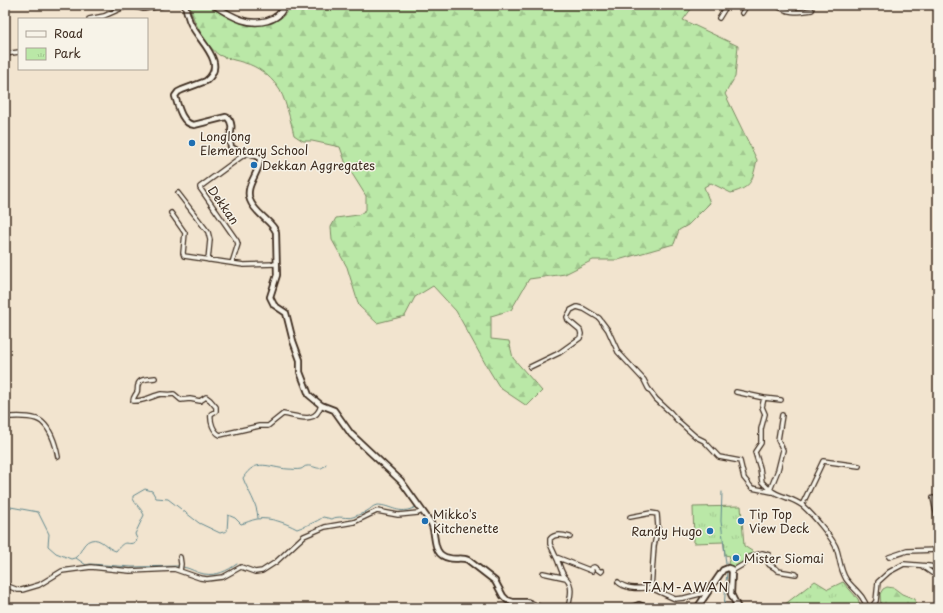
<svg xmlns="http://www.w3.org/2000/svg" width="943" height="613" font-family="'Playpen Sans',sans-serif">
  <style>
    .forest { fill: url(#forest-firs); stroke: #7a8962 }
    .park { fill: url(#park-tufts); stroke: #7a8962 }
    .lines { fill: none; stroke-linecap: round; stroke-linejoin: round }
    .stream { stroke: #61888e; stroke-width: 1 }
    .minor-casing { stroke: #3b2a1e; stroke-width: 6 }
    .secondary-casing { stroke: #3b2a1e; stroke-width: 8 }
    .primary-casing { stroke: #3b2a1e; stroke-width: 8 }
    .minor { stroke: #f7f3e8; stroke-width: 3.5 }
    .secondary { stroke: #f7f3e8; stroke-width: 4.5 }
    .primary { stroke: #f7f3e8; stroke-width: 5 }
    .poi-dot { fill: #1f6fb2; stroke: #f7f3e8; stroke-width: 1.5 }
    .labels { text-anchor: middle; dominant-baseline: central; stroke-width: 3; stroke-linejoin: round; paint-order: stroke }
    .poi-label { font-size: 12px; fill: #3b2a1e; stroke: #f7f3e8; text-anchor: start }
    .street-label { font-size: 12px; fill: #3b2a1e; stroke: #f7f3e8 }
    .neighbourhood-label { font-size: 13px; letter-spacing: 1px; fill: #3b2a1e; stroke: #f7f3e8 }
  </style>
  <defs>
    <pattern id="forest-firs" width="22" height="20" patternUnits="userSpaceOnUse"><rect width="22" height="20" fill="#bae8a7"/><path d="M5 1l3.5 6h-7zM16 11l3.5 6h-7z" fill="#a1c78f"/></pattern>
    <pattern id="park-tufts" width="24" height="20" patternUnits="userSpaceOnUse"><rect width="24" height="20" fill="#bae8a7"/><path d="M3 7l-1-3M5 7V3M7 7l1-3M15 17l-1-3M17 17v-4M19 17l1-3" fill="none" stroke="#a1c78f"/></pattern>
  </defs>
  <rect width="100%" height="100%" fill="#f2e4cf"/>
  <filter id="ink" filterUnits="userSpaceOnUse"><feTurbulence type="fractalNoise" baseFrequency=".025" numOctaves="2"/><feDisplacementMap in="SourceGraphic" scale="8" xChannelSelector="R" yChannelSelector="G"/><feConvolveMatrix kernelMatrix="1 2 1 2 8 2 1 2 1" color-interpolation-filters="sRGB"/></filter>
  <g filter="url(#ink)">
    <path class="forest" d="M190 5C196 5 203 4 209 5 215 6 221 13 227 15 244 22 285 31 289 5H694L683 20 738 46 735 77 725 94 757 160C752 180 753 187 731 193L711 183 704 187 710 203 688 225 679 230 674 244 618 260H593L565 274 529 279 511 310 491 316V339L509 341 513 358 542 391 527 406 500 388 486 365 456 311 433 286 415 297 405 316 377 323 359 306 347 267 332 240 331 227 336 218 358 215 366 210V196L346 164 340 147 312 141H303L294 135C291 123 285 95 277 86 270 76 257 66 245 63 236 60 227 59 219 55 208 48 190 17 190 5Z
      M887 587 894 588 902 594 915 599 916 608H881L880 594 883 589Z"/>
    <path class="park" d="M741 506 744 546 755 553C748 556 742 564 734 568L728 564 730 556 725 555 724 542 694 543 693 507Z
      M815 581 828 589 843 582 858 599 861 608H780Z"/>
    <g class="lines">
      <path class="stream" d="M722 492 721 521 726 564
        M5 506 38 512 49 534 48 546 56 553 71 559C82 558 80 543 91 540 101 537 107 549 116 551 127 537 125 547 136 542L137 539 135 534 144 515C141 508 136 505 133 499V496L145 489 152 491 156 498 168 499 199 523 220 533 227 531 228 515 235 518 241 524C246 523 251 520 257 519 270 517 286 523 297 529 305 526 317 522 323 517L332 519C338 515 347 519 353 517 357 515 363 514 367 511 371 509 372 506 377 505 392 505 398 516 416 507
        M258 518C257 502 248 492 243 478 256 457 269 468 288 469 292 469 297 470 301 469 304 468 304 466 307 466 315 465 320 473 326 464
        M76 558 86 565 90 564 132 567 180 566
        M183 567C190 568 197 573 204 574 217 576 227 571 237 564
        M724 608 727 571"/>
      <g class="minor-casing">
        <path id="minor" d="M776 5C789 14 797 12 812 10
          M742 13 747 5
          M719 18 727 5
          M89 19 104 16 129 5
          M5 54 19 52
          M178 193 208 232 210 240 208 260
          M171 213 185 233 183 253 184 256 244 265 277 264
          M232 263 238 244 237 241 200 188V187L245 154
          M530 367 559 353 580 338 581 334 580 330 568 320 567 317 571 310 577 307 584 309 599 318 608 330 618 352 644 380 648 388 656 399 670 412 677 420 696 437 704 441 719 457 740 461 744 478 752 488 772 492
          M155 378C150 379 139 378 138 385 137 388 138 390 137 392 135 396 133 397 133 401 143 402 152 396 161 394 166 394 169 395 174 394L181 400 190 399 200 401 206 397 210 400 216 407V411L211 414C210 422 213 431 220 435L259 426H268L283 414C298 416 316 425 321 405
          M736 392 764 398 781 400
          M764 398 762 407 765 414 761 429V443L755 452 760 468 762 482C775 498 791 496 803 506 812 514 834 539 837 550 840 560 840 569 846 579 853 589 864 595 867 608
          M5 417C16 417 34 415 42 422 51 430 56 446 58 457
          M770 490 778 470 783 450 778 440 782 415
          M933 498 938 522
          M802 505 823 461 859 466
          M630 517 651 513 657 514 658 527 654 546 651 588 675 599 684 598 708 592
          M180 557 181 564 180 571
          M556 557 550 544V539C555 533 563 535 570 537
          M889 557 907 551 938 550
          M922 566 932 573 938 575
          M732 571 744 564 750 557 762 553 769 555C766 570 771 562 778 571L796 574
          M543 573 566 578C574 586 570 598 568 608
          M566 578C560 572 560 564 556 557L592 571 591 568 594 567 601 572 602 571
          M618 582C626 590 640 588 651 588
          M5 585 18 590H22L39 585 62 571 91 567 130 571 174 569 200 578 207 579 223 577 241 567 255 572 262 571 276 562 304 536 325 527 354 522 377 511 398 515 418 513 422 511
          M871 608 876 601 878 582 889 572 904 564 929 566 938 568"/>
      </g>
      <g class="secondary-casing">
        <path id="secondary" d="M185 5C187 12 188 20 192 26 200 42 228 64 206 81L182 90 178 92 175 96C178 106 182 124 194 125L226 117 228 118C236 127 227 136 231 147 242 156 251 152 260 158 261 172 244 185 250 200 255 214 272 221 276 232L277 275 270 297 274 305 286 313 293 341 300 360V372L309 395 321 405 334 410 351 434 401 481 431 523C437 535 431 555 449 558 455 560 462 557 468 560L495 581 503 596 507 600 513 602H527L540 608
          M631 608 639 605 647 608
          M697 608 723 570 728 568 731 569 732 572 731 594 738 608"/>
      </g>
      <g class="primary-casing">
        <path id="primary" d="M132 5 143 8 161 5
          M214 5C223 11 233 17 242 20 257 25 280 22 284 5"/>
      </g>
      <use href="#minor" class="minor"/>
      <use href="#secondary" class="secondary"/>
      <use href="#primary" class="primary"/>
    </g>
  </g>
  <g class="poi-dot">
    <circle cx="192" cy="143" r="4"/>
    <circle cx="254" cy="165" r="4"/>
    <circle cx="425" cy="521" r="4"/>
    <circle cx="741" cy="521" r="4"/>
    <circle cx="710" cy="531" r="4"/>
    <circle cx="736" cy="558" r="4"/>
  </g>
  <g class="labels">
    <g class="poi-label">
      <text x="200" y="136">Longlong<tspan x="200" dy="14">Elementary School</tspan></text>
      <text x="262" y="165">Dekkan Aggregates</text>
      <text x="433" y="514">Mikko's<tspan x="433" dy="14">Kitchenette</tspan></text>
      <text x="749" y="514">Tip Top<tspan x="749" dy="14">View Deck</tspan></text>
      <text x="702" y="531" text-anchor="end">Randy Hugo</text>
      <text x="744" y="558">Mister Siomai</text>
    </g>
    <g class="street-label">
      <text transform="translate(224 205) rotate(55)">Dekkan</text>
    </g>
    <g class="neighbourhood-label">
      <text x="686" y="586">TAM-AWAN</text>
    </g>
  </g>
  <rect width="943" height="613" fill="none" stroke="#f7f3e8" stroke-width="20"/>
  <rect x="10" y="10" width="923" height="593" fill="none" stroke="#3b2a1e" stroke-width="1.5" filter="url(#ink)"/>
  <rect x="18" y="18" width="130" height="52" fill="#f7f3e8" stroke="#aca397"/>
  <rect x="26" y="31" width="20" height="6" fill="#f7f3e8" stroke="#aca397"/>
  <text x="54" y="38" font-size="12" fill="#3b2a1e">Road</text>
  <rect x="26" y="48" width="20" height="12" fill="url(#park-tufts)" stroke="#aca397"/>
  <text x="54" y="58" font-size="12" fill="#3b2a1e">Park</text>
</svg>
